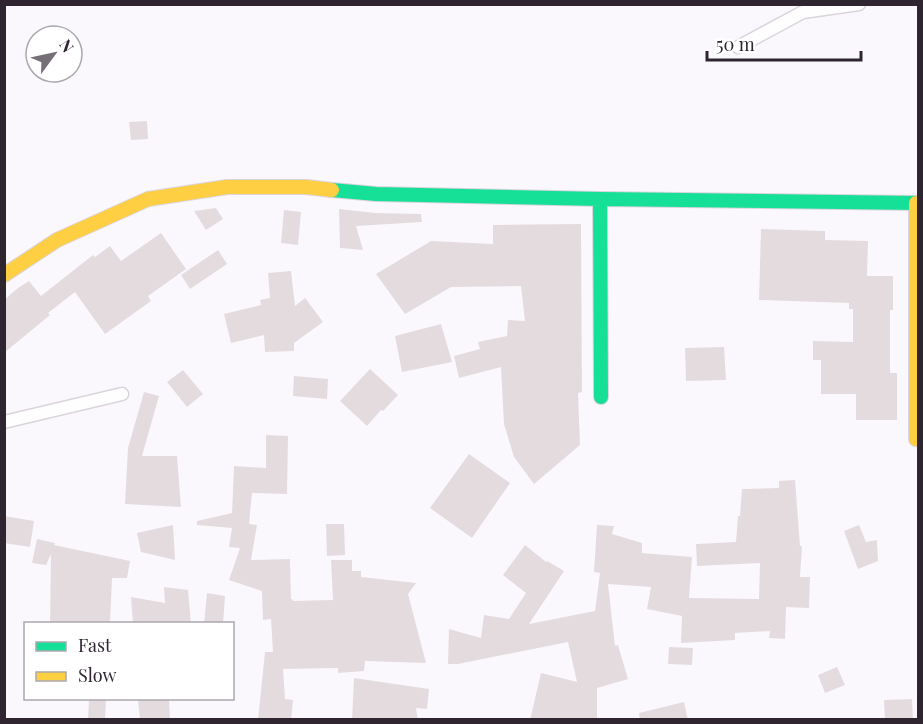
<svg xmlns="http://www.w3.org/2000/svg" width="923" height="724" font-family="'Playfair Display',serif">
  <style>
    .building { fill: #e4dbdf }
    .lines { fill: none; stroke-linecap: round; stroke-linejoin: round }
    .lane-casing { stroke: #dad4dc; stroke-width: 15 }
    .fast-casing { stroke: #dad4dc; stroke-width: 16 }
    .slow-casing { stroke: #dad4dc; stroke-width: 16 }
    .lane { stroke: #fefeff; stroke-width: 12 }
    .fast { stroke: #16e098; stroke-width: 14 }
    .slow { stroke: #ffcf43; stroke-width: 14 }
  </style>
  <rect width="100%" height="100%" fill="#fbf8fd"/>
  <path class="building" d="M147 121 148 139 131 140 129 122Z
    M216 208 223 219 206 230 194 211Z
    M339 209 375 213 421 214 422 222 356 226 363 250 340 248Z
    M284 210 301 212 298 245 281 243Z
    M581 224 582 392 578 393 580 445 534 484 514 457 504 424 501 367 459 378 454 356 480 349 478 342 507 336 508 320 525 321 521 286 451 287 405 314 376 274 431 241 493 244V225Z
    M761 229 825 231V240L868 241 867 276H893V310H890V373H897V420H856V394H821V360H813V341L853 342V309H849V303L759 300Z
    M161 233 186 269 148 296 151 301 105 334 75 292 48 313 50 315 4 353V300L18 288 29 281 41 296 93 255 95 257 110 246 121 261Z
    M218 250 227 264 190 289 181 275Z
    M291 271 295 306 305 298 323 322 294 343V351L265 352 264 335 231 343 224 314 261 305 260 300 270 298 268 273Z
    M441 324 452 362 402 372 395 336Z
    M724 347 726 380 686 381 685 348Z
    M370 369 398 395 383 411 381 410 367 426 340 401Z
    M183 370 203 394 187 407 167 382Z
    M294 376 328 379 327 399 293 396Z
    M144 392 159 396 142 456H177L181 507 125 504 128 448Z
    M266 435 288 436 287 494 252 493 249 524 257 525 251 560 290 559 291 599H292L293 601 333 600 331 560H352V571H361V577L416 583 408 594 426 663 365 661 364 671 338 673V668L283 669 285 699 293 700 291 720H258L265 652H273L271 619 263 620 262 591 229 580 240 548 229 547 232 528 197 525V521L232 513 234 466 266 468Z
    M469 454 510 483 472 538 430 508Z
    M795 480 800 546H802L800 577H810L809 608 786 607 785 639 769 638 770 631 735 633V640L681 643 682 616 647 609 651 587 608 584 615 646 618 645 628 679 597 688V720H530L541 673 577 682 568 642 458 664H448L449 629 481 638 484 615 509 619 526 593 503 575 525 545 546 562 547 561 564 571 529 624 595 611 600 573 594 572 597 525 614 526 612 534 642 543V553L692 557 689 598 759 599 760 563 697 566 696 544 736 542 738 516H740L742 489 779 488V481Z
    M4 516 34 521 30 547 4 543Z
    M326 524H344L345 555 327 556Z
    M173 525 175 560 141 552 137 533Z
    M859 525 866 542 877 540 878 561 858 569 844 531Z
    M37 539 55 543 54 545 130 561 127 578H112L110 624H50L51 554 46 565 32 563Z
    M164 587 188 590 191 624H133L131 597 165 603Z
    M207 593 225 596 223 624H204Z
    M669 647 693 648 692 665 668 664Z
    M837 667 845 685 825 693 818 675Z
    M354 678 429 689 427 709 416 708 418 720H352Z
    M89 699H106L105 720H88Z
    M138 699H169L170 720H140Z
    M912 699 913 720H885L884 700Z
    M684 702 688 720H640L639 713Z"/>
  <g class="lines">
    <g class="lane-casing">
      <path id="lane" d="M738 47 803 12 859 4
        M4 422 122 394"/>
    </g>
    <g class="fast-casing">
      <path id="fast" d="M332 190 376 194 600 199 918 203
        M600 199 601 397"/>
    </g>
    <g class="slow-casing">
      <path id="slow" d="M916 203V439
        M4 275 57 240 148 199 227 187H306L332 190"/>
    </g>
    <use href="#lane" class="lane"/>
    <use href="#fast" class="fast"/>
    <use href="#slow" class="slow"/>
  </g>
  <rect width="923" height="724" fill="none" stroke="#2e2531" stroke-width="12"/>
  <rect x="24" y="622" width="210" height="78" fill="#ffffff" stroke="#aba8ad" stroke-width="1.5"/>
  <rect x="36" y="642" width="30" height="9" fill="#16e098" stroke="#aba8ad" stroke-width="1.5"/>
  <text x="78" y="652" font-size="18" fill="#2e2531">Fast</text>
  <rect x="36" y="672" width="30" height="9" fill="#ffcf43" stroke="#aba8ad" stroke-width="1.5"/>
  <text x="78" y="682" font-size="18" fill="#2e2531">Slow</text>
  <g transform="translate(54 54) rotate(57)"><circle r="28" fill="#ffffff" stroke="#aba8ad" stroke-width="1.5"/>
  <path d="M0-4.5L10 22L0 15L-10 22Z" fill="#766f78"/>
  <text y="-9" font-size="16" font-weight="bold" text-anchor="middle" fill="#2e2531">N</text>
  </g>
  <path d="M707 51v9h154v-9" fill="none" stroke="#2e2531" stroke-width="3"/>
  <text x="716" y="51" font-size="18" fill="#2e2531" stroke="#ffffff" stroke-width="4.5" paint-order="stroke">50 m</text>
</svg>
